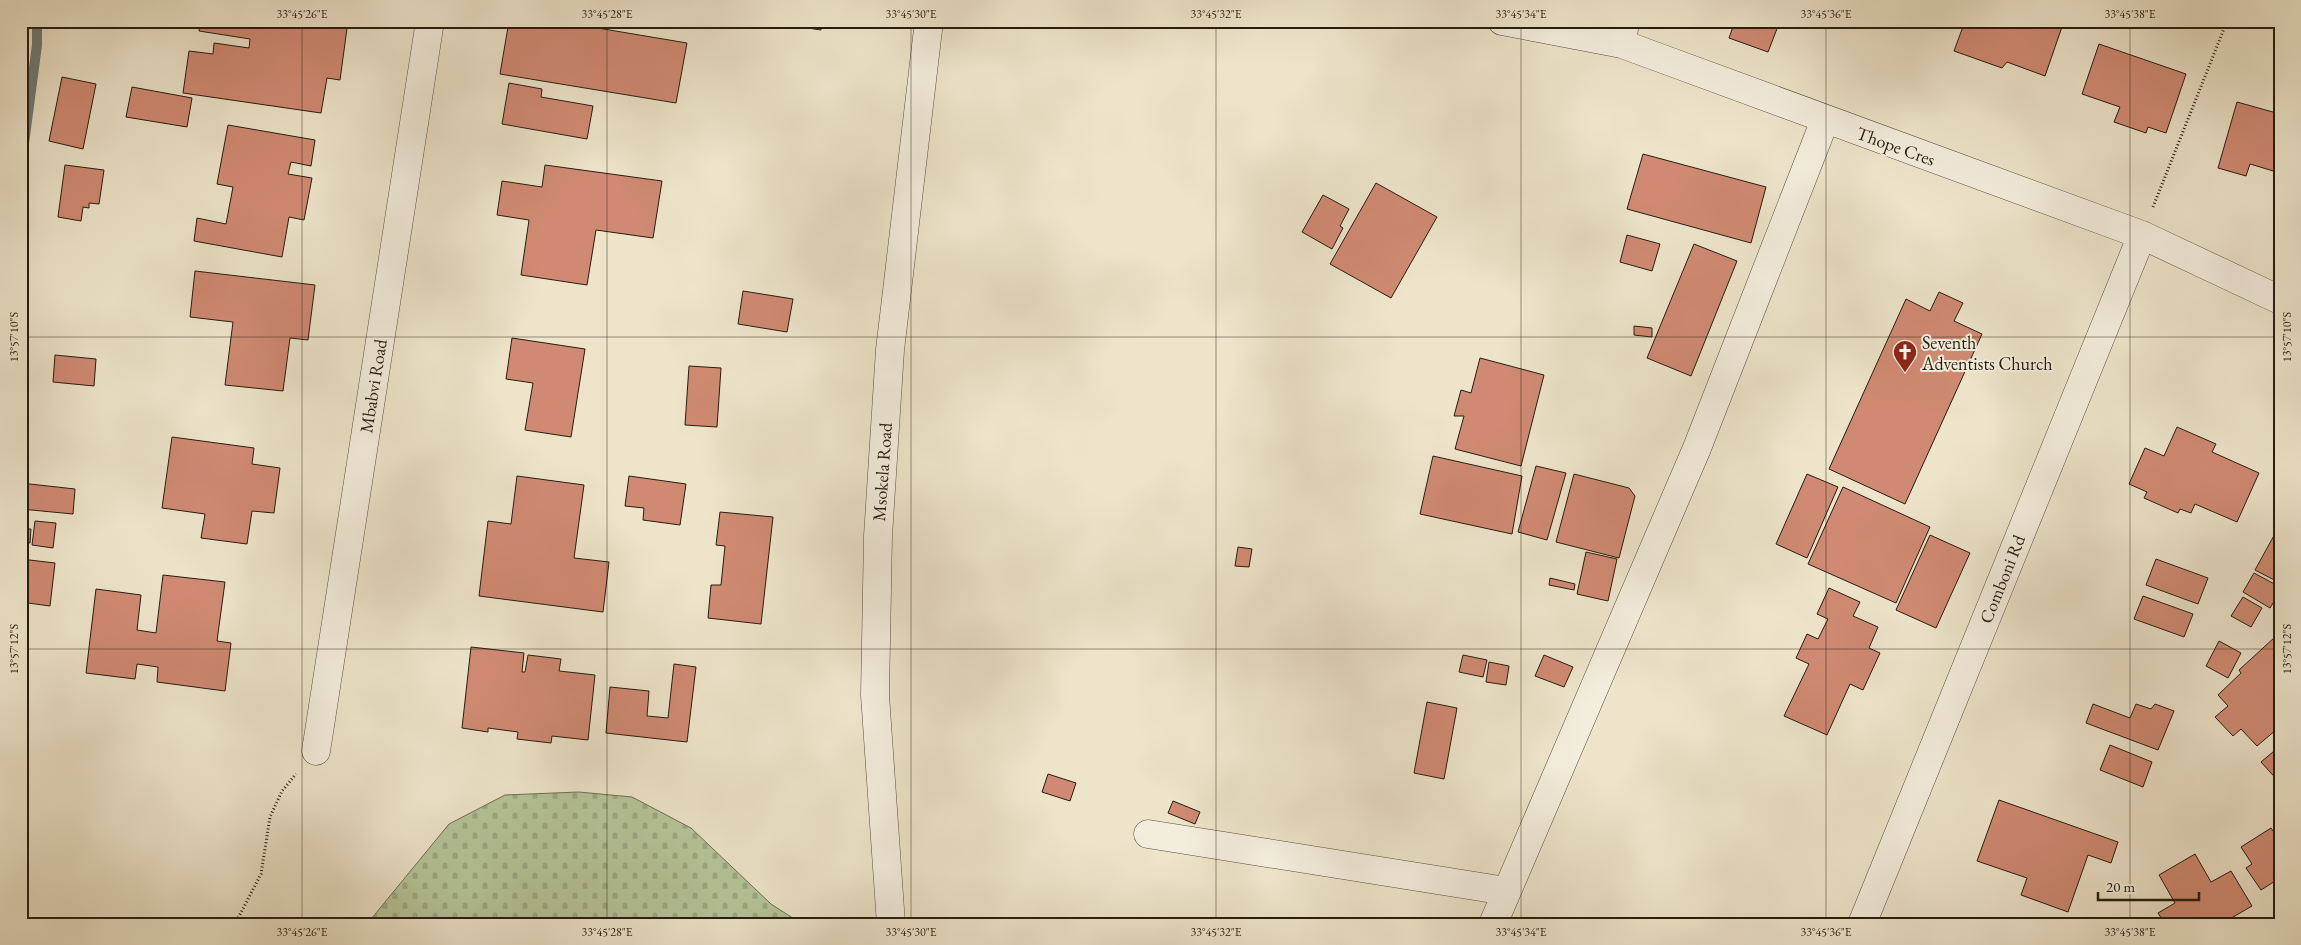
<svg xmlns="http://www.w3.org/2000/svg" width="2301" height="945" font-family="'EB Garamond',serif">
  <style>
    .cemetery { fill: url(#cemetery-stones); stroke: #6e7054 }
    .lines { fill: none; stroke-linecap: round; stroke-linejoin: round }
    .stream { stroke: #6d7c79; stroke-width: 10 }
    .building { fill: #d08a73; stroke: #261c0f }
    .minor-casing { stroke: #584e3e; stroke-width: 29 }
    .path { stroke: #261c0f; stroke-width: 3; stroke-dasharray: 1 2.5; stroke-linecap: butt }
    .minor { stroke: #f3eddd; stroke-width: 28 }
    .ticks { fill: none; stroke: #261c0f; stroke-width: 1; stroke-opacity: 0.45 }
    .labels { text-anchor: middle; dominant-baseline: central; stroke-width: 4; stroke-linejoin: round; paint-order: stroke }
    .street-label { font-size: 18px; fill: #261c0f; stroke: #f3eddd }
    .poi-label { font-size: 18px; fill: #261c0f; stroke: #f3eddd; text-anchor: start }
    .neatline { fill: none; stroke: #261c0f; stroke-width: 2 }
    .ticks-label { font-size: 12px; text-anchor: middle; fill: #261c0f }
  </style>
  <defs>
    <pattern id="cemetery-stones" width="16" height="16" patternUnits="userSpaceOnUse" patternTransform="scale(1.25)"><rect width="16" height="16" fill="#b5c599"/><path d="M2 7V4a2 2 0 0 1 4 0v3zM10 15v-3a2 2 0 0 1 4 0v3z" fill="#9ca983"/></pattern>
  </defs>
  <rect width="100%" height="100%" fill="#ede4ca"/>
  <filter id="stains"><feTurbulence type="fractalNoise" baseFrequency=".004" numOctaves="4"/><feColorMatrix values="0 0 0 0 .2 0 0 0 0 .09 0 0 0 0 .02 0 0 0 .5 -.17"/></filter>
  <radialGradient id="worn" r=".72"><stop offset=".6" stop-color="#630" stop-opacity="0"/><stop offset="1" stop-color="#630" stop-opacity=".3"/></radialGradient>
  <path class="cemetery" d="M579 792 632 797 691 828 771 904 802 924H367L449 824 505 795Z"/>
  <g class="lines">
    <path class="stream" d="M21 166 37 45V21
      M21 910 25 924"/>
  </g>
  <path class="building" d="M200 21H348L340 80 327 78 321 113 183 93 189 51 213 54 214 43 249 48 250 39 199 31Z
    M509 21H556L687 43 676 103 500 74Z
    M761 21H822L821 30Z
    M1735 21H1780L1768 52 1729 38Z
    M1965 21H2064L2045 76 2007 62 2002 68 1954 51Z
    M2099 44 2186 74 2166 133 2148 127 2146 133 2114 122 2120 107 2082 94Z
    M62 77 96 84 83 149 49 141Z
    M509 83 542 89 541 97 593 106 587 139 502 124Z
    M132 87 192 98 187 127 126 117Z
    M2237 102 2280 114V173L2250 164 2246 176 2218 168Z
    M228 125 315 140 311 166 291 162 288 174 312 178 304 220 289 217 282 257 194 241 197 218 226 224 233 187 217 184Z
    M1643 154 1766 187 1751 243 1627 209Z
    M65 165 104 170 99 204 89 203V208L83 207 81 221 58 217Z
    M545 165 662 181 653 238 596 230 587 285 521 275 529 220 497 215 502 181 542 187Z
    M1376 183 1437 217 1391 298 1330 264Z
    M1323 195 1349 209 1340 226 1343 228 1332 249 1302 232Z
    M1627 235 1660 244 1652 271 1620 262Z
    M1694 244 1737 261 1691 376 1647 358Z
    M195 271 315 285 308 340 290 338 283 391 225 385 233 322 190 317Z
    M743 291 793 299 787 332 738 324Z
    M1939 292 1963 303 1954 321 1982 334 1905 504 1829 469 1906 299 1930 311Z
    M1634 326 1652 328V337L1634 335Z
    M512 338 585 349 571 437 525 430 533 383 506 379Z
    M55 355 96 359 94 386 53 382Z
    M1480 358 1544 375 1521 466 1455 449 1464 416H1454L1461 390 1471 393Z
    M689 366 721 368 717 427 685 425Z
    M2177 427 2216 444 2212 452 2259 473 2237 522 2195 504 2191 513 2180 509 2178 513 2144 498 2147 492 2129 484 2145 448 2164 456Z
    M172 437 254 448 252 464 280 468 274 513 252 511 247 544 201 538 205 514 162 508Z
    M1433 456 1522 476 1512 534 1420 514Z
    M1536 466 1566 473 1547 540 1518 532Z
    M1574 474 1629 488 1635 496 1619 558 1556 542Z
    M1807 474 1838 487 1807 558 1776 544Z
    M517 476 584 485 574 558 609 562 603 612 479 596 488 521 511 524Z
    M629 476 686 484 680 525 643 520 644 508 625 506Z
    M21 483 75 489 73 514 21 509Z
    M1843 487 1930 527 1896 603 1808 564Z
    M720 512 773 517 761 624 708 618 711 585H721L725 546 716 545Z
    M35 521 56 523 53 548 32 545Z
    M21 529H31L30 543H21Z
    M2277 530 2280 531V583L2255 570Z
    M1930 535 1970 553 1936 628 1896 610Z
    M1238 547 1252 549 1249 567 1235 566Z
    M1586 552 1617 559 1608 601 1577 594Z
    M21 559 55 563 50 606 21 602Z
    M2156 559 2208 578 2198 604 2146 585Z
    M2254 573 2280 587V592L2270 608 2243 592Z
    M163 575 225 582 217 641 231 643 225 691 157 682 158 667 137 664 135 679 86 673 96 589 141 595 137 630 156 633Z
    M1550 578 1575 584 1574 590 1549 585Z
    M1829 588 1860 602 1853 616 1878 627 1869 648 1880 653 1863 690 1850 684 1827 735 1784 716 1809 664 1796 658 1807 634 1818 639 1828 619 1817 614Z
    M2143 596 2193 614 2184 637 2134 619Z
    M2243 597 2262 608 2251 627 2231 616Z
    M2275 637 2280 642V733L2276 730 2257 746 2241 729 2233 736 2215 717 2228 706 2218 695 2241 673 2239 670Z
    M2219 641 2241 653 2228 678 2206 666Z
    M471 647 524 653 522 672H525L528 655 561 659 559 671 595 675 588 740 552 736 551 743 517 739 518 732 488 728V732L462 728Z
    M1463 655 1487 660 1483 677 1459 672Z
    M1544 655 1573 667 1564 687 1535 676Z
    M1489 662 1509 666 1506 685 1486 682Z
    M674 664 696 667 687 742 606 733 610 687 649 691 647 716 668 718Z
    M1427 702 1457 708 1444 779 1414 773Z
    M2093 704 2130 718 2136 704 2151 709 2155 704 2174 711 2158 750 2086 723Z
    M2110 745 2152 762 2143 787 2100 770Z
    M2280 746V783L2261 762Z
    M1048 774 1076 783 1070 801 1042 792Z
    M1999 800 2118 842 2111 863 2088 855 2068 912 2021 895 2027 878 1977 861Z
    M1173 801 1200 812 1195 824 1168 813Z
    M2271 828 2280 841V878L2261 890 2246 868 2252 864 2241 847Z
    M2195 854 2211 882 2231 871 2252 906 2228 920 2230 924H2165L2158 913 2175 903 2159 875Z"/>
  <g class="lines">
    <g class="minor-casing">
      <path id="minor" d="M1502 21 1622 44 2142 235 2280 300
        M1622 44 1625 21
        M316 751 430 21
        M1148 834 1506 891
        M891 924 875 695 878 536 890 350 929 21
        M1493 924 1697 448 1825 120
        M1862 924 2142 235"/>
    </g>
    <path class="path" d="M2153 207 2227 21
      M235 924 261 874 270 817 282 791 296 774"/>
    <use href="#minor" class="minor"/>
  </g>
  <path class="ticks" d="M302 21V924M607 21V924M911 21V924M1216 21V924M1521 21V924M1826 21V924M2130 21V924M21 25H2280M21 337H2280M21 649H2280"/>
  <defs>
    <g id="church-pin" transform="scale(1.25)"><path d="M0 17L-7.5 6A9.5 9.5 0 1 1 7.5 6Z" fill="#8f2418" stroke="#f3eddd"/><path d="M-1.2-6h2.4v3.5h3.3v2.4h-3.3V6h-2.4V-.1h-3.3v-2.4h3.3Z" fill="#fff"/></g>
  </defs>
  <g fill-rule="evenodd">
    <use href="#church-pin" x="1905" y="352"/>
  </g>
  <g class="labels">
    <g class="street-label">
      <text transform="translate(1896 146) rotate(20)">Thope Cres</text>
      <text transform="translate(373 386) rotate(-81)">Mbabvi Road</text>
      <text transform="translate(882 472) rotate(-86)">Msokela Road</text>
      <text transform="translate(2002 579) rotate(-68)">Comboni Rd</text>
    </g>
    <g class="poi-label">
      <text x="1922" y="342">Seventh<tspan x="1922" dy="21">Adventists Church</tspan></text>
    </g>
  </g>
  <rect width="2301" height="945" fill="none" stroke="#ede4ca" stroke-width="55"/>
  <path d="M2098 892v8h101v-8" fill="none" stroke="#261c0f" stroke-width="2.5"/>
  <text x="2106" y="892" font-size="15" fill="#261c0f" stroke="#f3eddd" stroke-width="4" paint-order="stroke">20 m</text>
  <rect x="28" y="28" width="2246" height="890" class="neatline"/>
  <g class="ticks-label">
    <text x="302" y="18">33°45'26"E</text>
    <text x="607" y="18">33°45'28"E</text>
    <text x="911" y="18">33°45'30"E</text>
    <text x="1216" y="18">33°45'32"E</text>
    <text x="1521" y="18">33°45'34"E</text>
    <text x="1826" y="18">33°45'36"E</text>
    <text x="2130" y="18">33°45'38"E</text>
    <text transform="translate(14 337) rotate(-90)" y="4">13°57'10"S</text>
    <text transform="translate(2287 337) rotate(-90)" y="4">13°57'10"S</text>
    <text transform="translate(14 649) rotate(-90)" y="4">13°57'12"S</text>
    <text transform="translate(2287 649) rotate(-90)" y="4">13°57'12"S</text>
    <text x="302" y="936">33°45'26"E</text>
    <text x="607" y="936">33°45'28"E</text>
    <text x="911" y="936">33°45'30"E</text>
    <text x="1216" y="936">33°45'32"E</text>
    <text x="1521" y="936">33°45'34"E</text>
    <text x="1826" y="936">33°45'36"E</text>
    <text x="2130" y="936">33°45'38"E</text>
  </g>
  <rect width="100%" height="100%" filter="url(#stains)"/>
  <rect width="100%" height="100%" fill="url(#worn)"/>
</svg>
